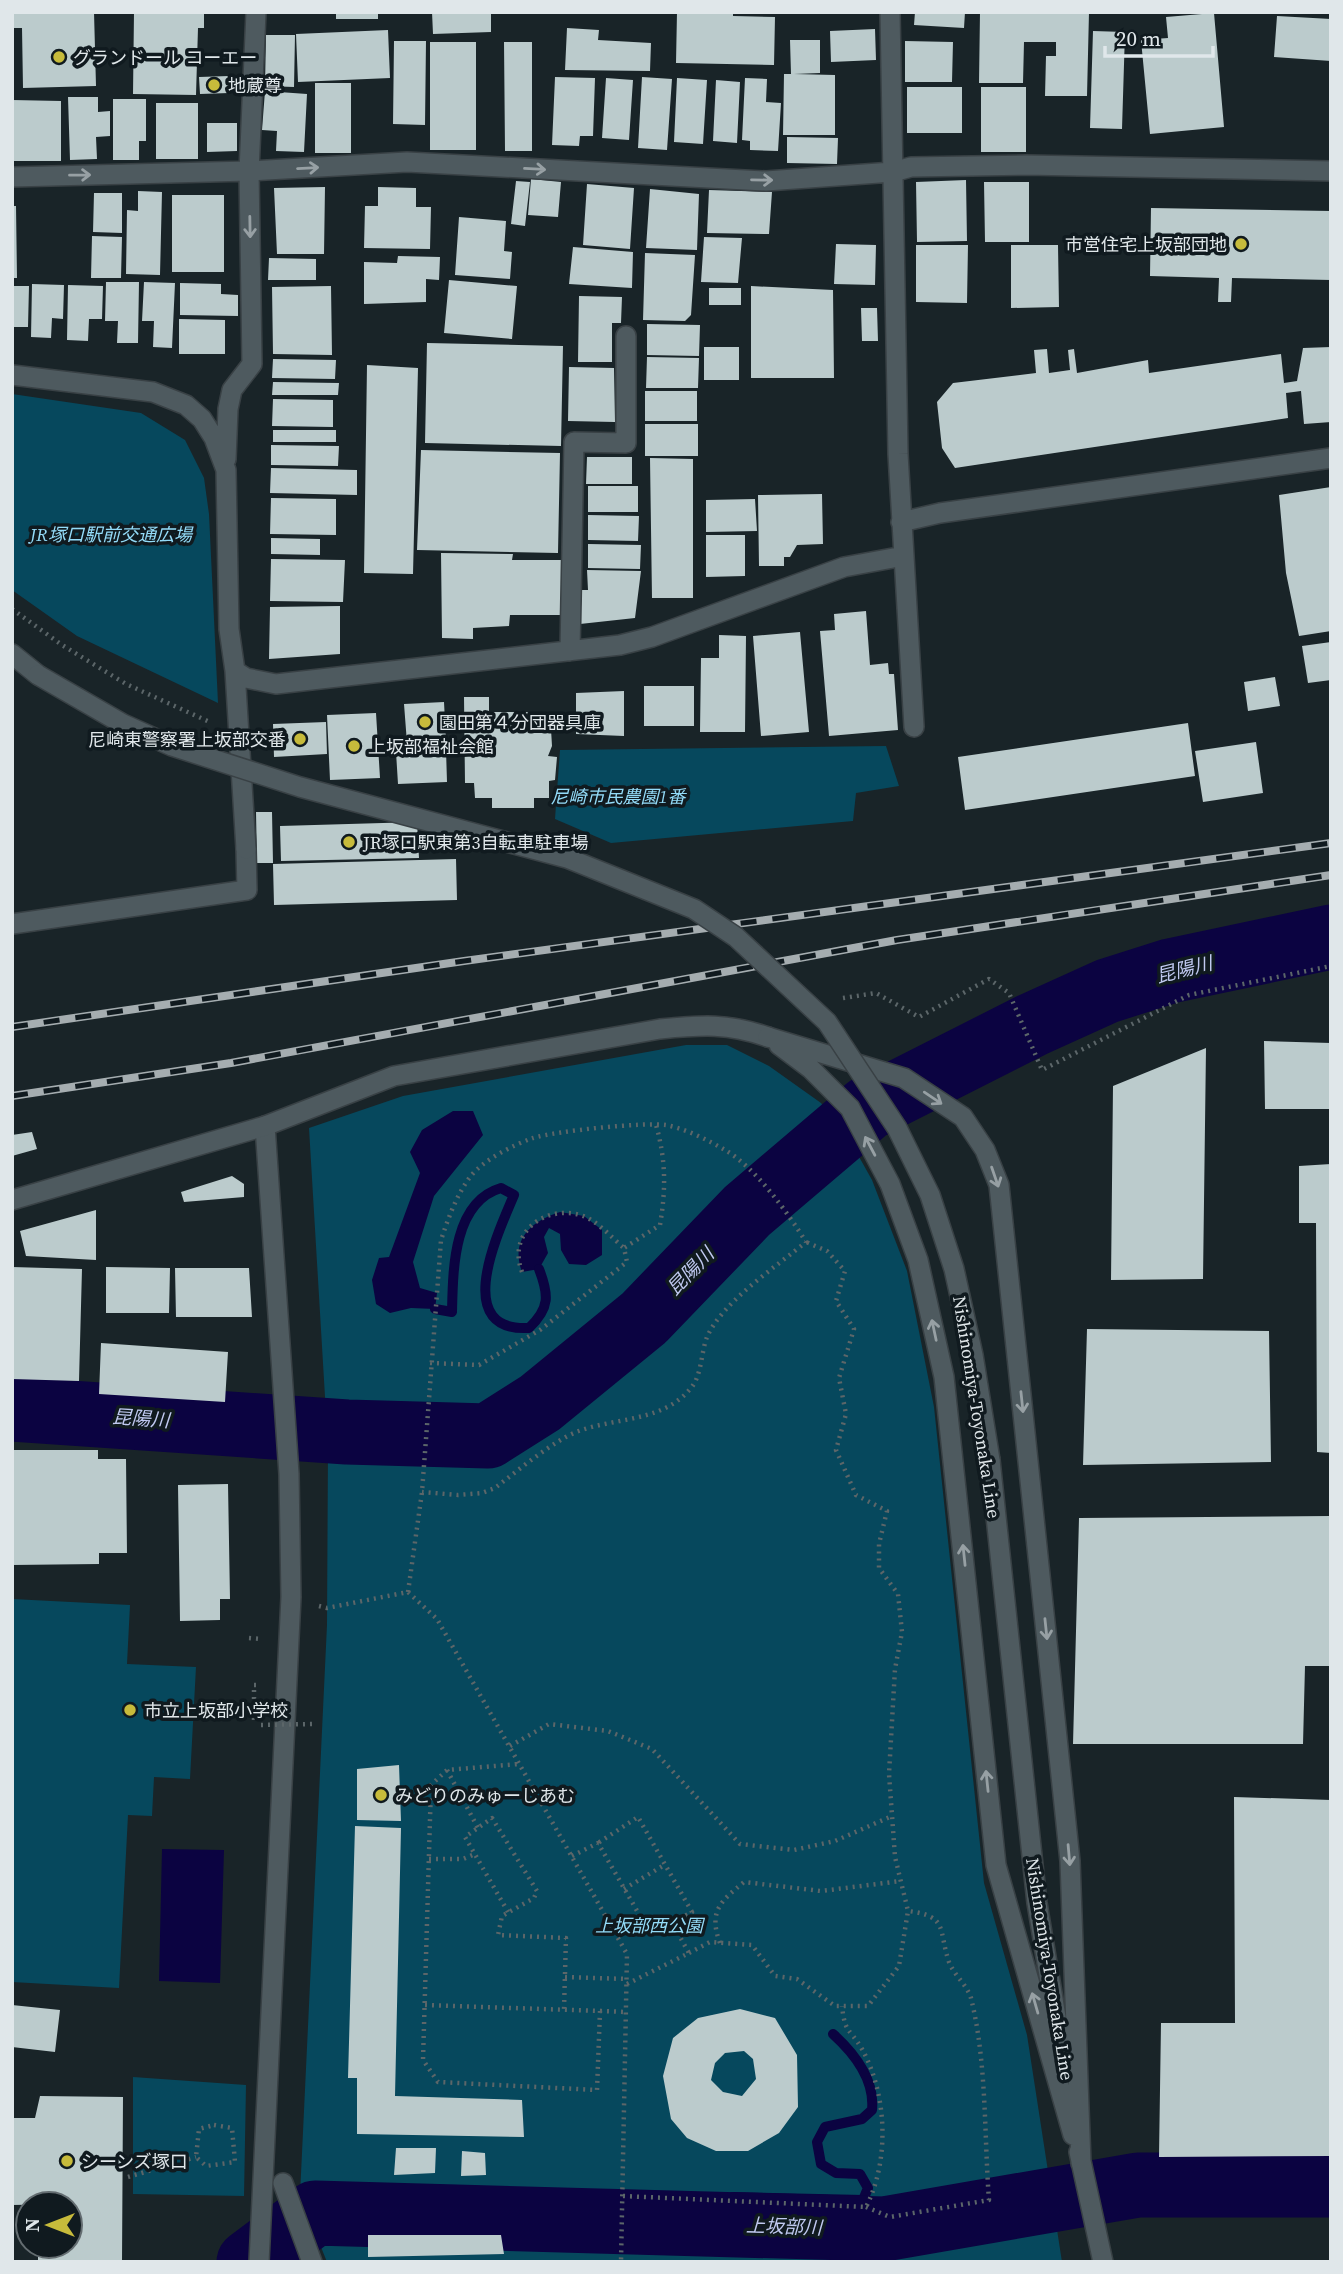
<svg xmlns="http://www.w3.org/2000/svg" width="1343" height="2274" font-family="'Source Serif 4','Noto Sans JP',serif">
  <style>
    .green { fill: #06485d }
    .water { fill: #0b0341 }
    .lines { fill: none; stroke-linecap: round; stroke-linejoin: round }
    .stream { stroke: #0b0341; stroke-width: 10 }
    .river { stroke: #0b0341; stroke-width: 65 }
    .building { fill: #bbcbcc; fill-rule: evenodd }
    .pedestrian-casing { stroke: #394145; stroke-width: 22 }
    .minor-casing { stroke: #394145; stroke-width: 22 }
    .tertiary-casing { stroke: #394145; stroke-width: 22 }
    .secondary-casing { stroke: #394145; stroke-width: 22 }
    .path { stroke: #5c6669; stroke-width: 4.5; stroke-dasharray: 2 5; stroke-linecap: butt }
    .pedestrian { stroke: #4e5a5f; stroke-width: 19 }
    .minor { stroke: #4e5a5f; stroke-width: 19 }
    .tertiary { stroke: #4e5a5f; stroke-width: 19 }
    .secondary { stroke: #4e5a5f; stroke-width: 19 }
    .rail-casing { stroke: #a5adb0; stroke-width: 8 }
    .rail { stroke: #101a1f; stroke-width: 5; stroke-dasharray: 16; stroke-linecap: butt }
    .secondary-bridge-casing { stroke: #394145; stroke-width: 22; stroke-linecap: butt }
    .path-bridge { stroke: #5c6669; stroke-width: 4.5; stroke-dasharray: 2 5; stroke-linecap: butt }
    .secondary-bridge { stroke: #4e5a5f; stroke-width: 19 }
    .oneway { stroke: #97a0a4 }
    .poi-dot { fill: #c7bb3b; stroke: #101a1f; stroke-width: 2.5 }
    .labels { text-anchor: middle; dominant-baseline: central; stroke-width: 7; stroke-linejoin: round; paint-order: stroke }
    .poi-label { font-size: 18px; fill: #e0e7ea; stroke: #101a1f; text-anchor: start }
    .park-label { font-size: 18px; font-style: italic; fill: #93dbf8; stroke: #101a1f }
    .street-label { font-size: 18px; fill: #e0e7ea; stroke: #101a1f }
    .water-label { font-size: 19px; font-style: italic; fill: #c0c9f0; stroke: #101a1f }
  </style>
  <rect width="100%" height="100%" fill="#192428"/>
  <path class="green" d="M12 394 141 413 185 440 204 478 209 514 218 703 77 636 12 590Z
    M886 746 899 786 856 793 853 821 611 843 555 819 560 750Z
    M686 1045H727L769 1066 821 1103 844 1130 872 1180 907 1271 934 1407 984 1883 1027 2035 1062 2262H327L300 2195 327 1625 328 1447 309 1128 403 1096Z
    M12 1599 130 1605 127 1664 196 1667 190 1779 154 1777 152 1816 128 1815 119 1988 12 1982Z
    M133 2077 246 2085 244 2196 133 2194Z"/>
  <path class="water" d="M453 1111H473L483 1135 434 1196 413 1262 420 1288 437 1293 435 1309 411 1308 390 1313 376 1304 372 1280 379 1258 389 1257 420 1173 410 1152 422 1130Z
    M560 1212 584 1216 602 1230V1255L586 1265 569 1264 561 1250 560 1234 549 1228 544 1237 548 1253 539 1269 522 1272C510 1240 531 1221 560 1212Z
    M162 1849 224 1850 220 1983 159 1981Z"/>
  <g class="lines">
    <path class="stream" d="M435 1309 452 1312C453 1270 453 1202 501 1188L514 1195C498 1233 451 1332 529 1328 550 1308 549 1295 539 1269
      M734 2225 733 2197 863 2200 868 2188 860 2174 836 2173 821 2164 817 2142 825 2127 862 2119 872 2110C875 2080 854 2053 833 2034"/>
    <path class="river" d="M12 1409 347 1432 488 1436 540 1403 644 1318 747 1211 868 1108 1032 1025 1107 991 1170 971 1331 937
      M249 2262 315 2213 884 2229 1138 2185H1331"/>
  </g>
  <path class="building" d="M12 12H94L96 86 23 88 22 28H12Z
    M134 12H204V28H198L196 95 133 94Z
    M336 12H378V19H336Z
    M432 12H491V32L433 34Z
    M677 12H733V16L775 17 774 65 676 63Z
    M915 12H965L964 28 914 25Z
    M980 12H1089L1087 96H1045L1046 56H1056V42H1024L1023 83H979Z
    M1214 13 1224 127 1150 134 1141 40 1168 38 1166 17Z
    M1277 16 1331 19V61L1274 57Z
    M567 28 599 30 598 40 651 43 650 71 565 70Z
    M875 29 876 60 831 62 830 31Z
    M388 30 390 78 298 82 296 34Z
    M1093 31 1125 32 1122 129 1090 128Z
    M266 35H295L294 87 265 86Z
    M790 40H820V73L794 74 835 75V135H783L784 74H791Z
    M394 41H426L425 125 393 124Z
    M905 41 953 42 952 82H905Z
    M430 42H476V150H430Z
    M504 42H532V151H505Z
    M229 76V93L200 94 199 77Z
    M555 77 595 78 593 136H580L579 146 552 145Z
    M642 77 672 79 667 150 638 148Z
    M606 78 633 80 629 140 602 138Z
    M677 78 707 80 703 144 674 142Z
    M745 78 767 79 766 102 781 103 778 151 750 150V141L742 140Z
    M716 80 740 82 737 143 713 141Z
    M315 83H351V153H315Z
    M907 87H962V133H907Z
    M981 87H1026V152H981Z
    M265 91 307 94 304 152 276 151 277 131 262 130Z
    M68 97H98V112L110 111V136L96 137 97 159 70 160Z
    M113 99H146V141H139V160H113Z
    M12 100 61 101V161H12Z
    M156 103H198V159H156Z
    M207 123H237V151L207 152Z
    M787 137 838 138 837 164 787 163Z
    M531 179 561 182 558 217 528 215Z
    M966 180 967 241 917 242 916 182Z
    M516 181 530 182 525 226 511 224Z
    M984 182H1029V242H985Z
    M587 184 634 188 630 249 583 245Z
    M325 187 324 254H277L274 188Z
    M378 187 416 188V207H431L430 249 364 248 365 206H378Z
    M650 189 699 194 697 250 646 248Z
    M709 190 772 192 769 234 707 233Z
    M138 191 162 192 160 275 126 274 127 210 138 211Z
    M94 193H122V233L93 232Z
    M172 195H224V272H172Z
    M12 206H16L17 278H12Z
    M1151 208 1331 211V280L1232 278 1231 302H1218L1219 278 1150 276Z
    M459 217 506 221 504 251 512 252 510 279 455 275Z
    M92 236 122 237 121 278H91Z
    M704 237 742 238 738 283 701 282Z
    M836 244 876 245 875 285 834 284Z
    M916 245H968L967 303 916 302Z
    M1011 245H1058L1059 307 1011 308Z
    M573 247 633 252 632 288 569 284Z
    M645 253 695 255 691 315 685 321 643 320Z
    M398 256 440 257 439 280 426 279V302L364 304V262L397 263Z
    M269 258 316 259V280H268Z
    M449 280 517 286 512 339 444 333Z
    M106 282H139L138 343H117L118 321H105Z
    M144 282 175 283 172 348 153 347 154 321H142Z
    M180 283 221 284V294L238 295V316L180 315Z
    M32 284 64 285 63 319 52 318 51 338 31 337Z
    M68 285 103 286 102 319H89L88 341 67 340Z
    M12 286H29L28 327H12Z
    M331 286 332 355 273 354 272 287Z
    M751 286 833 290 834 378H751Z
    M709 288H741V305H709Z
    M579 296 622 297 621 323H612V362H578Z
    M861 308H877L878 341H862Z
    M179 319 225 320V354H179Z
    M647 324 700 325 699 356 647 355Z
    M427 343 563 346 561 446 425 443Z
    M704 347H739V380H704Z
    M1331 347V422L1304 424 1301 391 1286 393 1288 418 955 468 942 448 937 402 953 383 1036 373 1034 350 1047 349 1049 373 1070 370 1068 350 1074 349 1077 373 1148 360 1149 373 1281 354 1284 383 1297 381 1303 348Z
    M647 357 699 358 698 388H646Z
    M273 359 336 360 335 379 272 378Z
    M367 365 418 368 413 574 364 573Z
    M569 367 614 368 615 422 568 421Z
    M273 382 339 383 338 395H272Z
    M645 391H697V421H645Z
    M273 399 333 400V427L272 426Z
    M645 424H698V456H645Z
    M273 430H336V442H273Z
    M271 445 339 446 338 466 271 465Z
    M421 450 560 453 558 553 417 550Z
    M587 457H632V484H586Z
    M650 458 693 459V598H652Z
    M271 468 357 470V495L270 493Z
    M588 486H638V512H588Z
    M1331 487V631L1299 636 1286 573 1279 495Z
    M822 494 823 544 797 545 790 557H784V566H759L758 495Z
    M271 498 336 499V535L270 534Z
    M755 499 757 531 706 532V500Z
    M588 515 639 516 638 541 588 540Z
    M706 535H745V576L706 577Z
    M271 538 320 539V555L271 554Z
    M588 544 641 545 640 569 588 568Z
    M441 553 513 554 512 560H563V615H510L509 626 473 628V639L442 638Z
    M271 559 345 560 343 602 270 601Z
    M587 570 641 571 635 618 580 624 582 590H588Z
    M340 606V654L269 659 270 607Z
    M866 611 870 665 888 663 889 674H894L898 730 829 736 820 631 835 630 834 614Z
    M800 632 809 732 761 736 753 636Z
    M719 635 746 636 745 732H700L701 658H719Z
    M1331 642V680L1308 683 1302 646Z
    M1275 677 1280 706 1248 711 1244 682Z
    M644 686H694V726H644Z
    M624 691V736L576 734V693Z
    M464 697H489V712H527L545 721 551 729 552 746 548 756 557 757 555 780 549 781V798H534V808H492V798H475L474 783H465Z
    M444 702 446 741 407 743 404 704Z
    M376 713 380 778 330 780 327 715Z
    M326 722 327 754 274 757 273 724Z
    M1188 723 1195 776 965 810 958 757Z
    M1256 742 1263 793 1203 802 1195 751Z
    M446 750 447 782 398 784 396 752Z
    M256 812H272L273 863H257Z
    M417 822 419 858 281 861 280 826Z
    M456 859 457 900 274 905 273 864Z
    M1264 1041 1331 1043V1109H1265Z
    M1206 1048 1203 1279 1111 1280 1113 1086Z
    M32 1132 37 1149 12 1156V1135Z
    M1331 1164V1453L1317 1452 1316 1223H1299V1166Z
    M232 1176 244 1184V1197L184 1202 181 1192Z
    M96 1210V1260L26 1256 20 1231Z
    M12 1267 82 1269 79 1381 12 1379Z
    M106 1267 170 1268 169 1313H106Z
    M175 1268H249L252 1317H176Z
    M1087 1329 1269 1331 1271 1462 1083 1465Z
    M101 1343 228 1352 225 1402 99 1394Z
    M12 1450H98V1459H126L127 1553H99V1564L12 1565Z
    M228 1484 230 1599H220V1620L180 1621 178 1485Z
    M1331 1516V1666H1305L1303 1744H1073L1079 1518Z
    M399 1765 401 1821 357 1820V1769Z
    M1234 1797 1331 1800V2156L1159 2157 1161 2023H1235Z
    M355 1826 401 1828 395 2096 522 2100 524 2137 357 2134V2078H348Z
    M12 2005 60 2010 55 2052 12 2047Z
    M740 2009 775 2018 797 2055 798 2107 779 2133 748 2151H716L687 2138 671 2119 663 2076 673 2038 698 2018ZM744 2051 753 2059 756 2079 742 2096 723 2092 711 2080 715 2063 725 2053Z
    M40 2096 123 2097 122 2262H38V2246H70V2204L12 2205V2118H35Z
    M396 2148H436L435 2173 394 2175Z
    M462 2151 485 2153 486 2175 461 2176Z
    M368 2235H501L504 2254 368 2257Z"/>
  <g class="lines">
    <g class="pedestrian-casing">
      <path id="pedestrian" d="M12 924 247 890 246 849
        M283 2183 312 2262"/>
    </g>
    <g class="minor-casing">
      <path id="minor" d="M890 12 898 454 914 727
        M12 177 249 171 407 162 766 181 893 172 911 167 1026 165 1331 171
        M12 375 153 392 186 405 202 419 214 438 226 470 229 629 235 671 246 678 276 684 620 645 652 637 844 567 904 556
        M226 459 228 409 232 390 252 364 249 171 256 12
        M901 522 940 513 1331 458
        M570 651 574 442 626 443V336
        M235 671 246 849
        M259 2262 291 1597 289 1474 265 1126"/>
    </g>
    <g class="tertiary-casing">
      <path id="tertiary" d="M12 1200 265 1126 394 1076 660 1029C702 1025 728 1023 768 1037"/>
    </g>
    <g class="secondary-casing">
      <path id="secondary" d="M12 654 38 675
        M768 1037 904 1078 963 1117 985 1150 999 1185 1070 1861 1081 2163
        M779 1045 811 1069 850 1108 890 1184 918 1260 944 1377 996 1865 1073 2135
        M990 1460 1037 1903 1065 2071
        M1079 2152 1103 2262"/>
    </g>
    <path class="path" d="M12 609 62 645 126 684 212 723
      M843 998 876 993 919 1017 989 979 1009 993 1042 1070 1189 995 1331 966
      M522 1272C507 1233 544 1205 580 1215 596 1219 612 1238 624 1248
      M430 1363 479 1365 540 1330 627 1262 624 1248 660 1225C666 1189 666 1160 656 1125
      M408 1592 422 1492 441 1240C448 1219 456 1196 470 1177 483 1160 513 1145 533 1138 556 1131 643 1122 666 1125 686 1129 708 1140 725 1150 755 1167 788 1213 806 1242 776 1267 723 1301 707 1337 701 1352 702 1375 691 1388 659 1427 603 1415 564 1438 540 1452 517 1471 495 1488L482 1493 458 1495 422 1492
      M319 1606 327 1608 408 1592 437 1619 627 1954 621 2262
      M249 1638 261 1639
      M254 1720V1685H260
      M510 1746 549 1724 608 1731 652 1749 740 1844 794 1850 835 1841 892 1816
      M447 1770 478 1828
      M572 1856 598 1843 651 1935 692 1912 638 1817 598 1843
      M429 1859H463L475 1854
      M624 1889 666 1864
      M508 1912 465 1837 492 1818 537 1891 534 1898 502 1916 498 1935 566 1938 564 2009
      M720 1943C708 1911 721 1901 744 1882L821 1891 901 1881
      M689 1953 710 1942 752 1945 775 1976 797 1979 835 2006H868L899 1966 908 1911 895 1857 889 1774 895 1669 902 1632 898 1594 879 1568V1544L887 1511 856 1495 836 1450 846 1414 839 1378 854 1329 836 1301 845 1271 827 1251 806 1242
      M565 1977 627 1979
      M627 1984 689 1953 672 1923
      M425 2005 600 2011 597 2090 438 2082 423 2060 431 1785 447 1770 519 1764
      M600 2011 626 2012
      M214 2125 232 2128 235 2162 206 2166 196 2157 199 2129Z
      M128 2177 196 2157
      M623 2196 866 2207C890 2160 887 2094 862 2049 849 2027 845 2034 842 2006
      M866 2207 890 2217 989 2200C984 2134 987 2063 971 1998 967 1985 954 1975 949 1962 938 1930 949 1916 908 1911"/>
    <use href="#pedestrian" class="pedestrian"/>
    <use href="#minor" class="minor"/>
    <use href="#tertiary" class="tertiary"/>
    <use href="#secondary" class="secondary"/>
    <g class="rail-casing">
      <path id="rail" d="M12 1027 464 961 1331 843
        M12 1096 231 1063 897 940 1331 875"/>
    </g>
    <use href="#rail" class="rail"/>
    <g class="secondary-bridge-casing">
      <path id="secondary-bridge" d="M38 675 123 724 172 746 300 787 567 858 694 909 736 937 827 1022 897 1128 930 1195 954 1269 973 1355 990 1460"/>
    </g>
    <path class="path-bridge" d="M261 1725 314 1724"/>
    <use href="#secondary-bridge" class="secondary-bridge"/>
  </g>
  <defs><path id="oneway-shaft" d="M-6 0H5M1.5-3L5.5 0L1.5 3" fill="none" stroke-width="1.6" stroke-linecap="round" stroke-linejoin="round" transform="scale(1.75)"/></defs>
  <g class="oneway">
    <use href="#oneway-shaft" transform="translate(308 168) rotate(-3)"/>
    <use href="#oneway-shaft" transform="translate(535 169) rotate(3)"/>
    <use href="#oneway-shaft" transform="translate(80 175) rotate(-1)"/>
    <use href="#oneway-shaft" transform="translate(762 180) rotate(1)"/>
    <use href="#oneway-shaft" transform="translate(250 227) rotate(89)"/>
    <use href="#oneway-shaft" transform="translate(933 1098) rotate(34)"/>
    <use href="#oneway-shaft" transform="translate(870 1146) rotate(-118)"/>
    <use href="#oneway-shaft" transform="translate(995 1177) rotate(71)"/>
    <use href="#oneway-shaft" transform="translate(934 1330) rotate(-102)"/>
    <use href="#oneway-shaft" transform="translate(1022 1402) rotate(84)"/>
    <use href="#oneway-shaft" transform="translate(964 1555) rotate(-96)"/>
    <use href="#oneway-shaft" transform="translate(1046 1629) rotate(84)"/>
    <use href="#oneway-shaft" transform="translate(987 1781) rotate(-96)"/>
    <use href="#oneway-shaft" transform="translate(1069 1855) rotate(85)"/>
    <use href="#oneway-shaft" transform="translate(1035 2003) rotate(-106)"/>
  </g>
  <g class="poi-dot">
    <circle cx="59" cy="57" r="7"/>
    <circle cx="214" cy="85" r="7"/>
    <circle cx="1241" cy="244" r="7"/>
    <circle cx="425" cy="722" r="7"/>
    <circle cx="300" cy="739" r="7"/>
    <circle cx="354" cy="746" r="7"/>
    <circle cx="349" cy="842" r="7"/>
    <circle cx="130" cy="1710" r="7"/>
    <circle cx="381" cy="1795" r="7"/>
    <circle cx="67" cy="2161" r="7"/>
  </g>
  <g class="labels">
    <g class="poi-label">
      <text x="73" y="57">グランドール コーエー</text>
      <text x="228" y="85">地蔵尊</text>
      <text x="1227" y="244" text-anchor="end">市営住宅上坂部団地</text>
      <text x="439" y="722">園田第４分団器具庫</text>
      <text x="286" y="739" text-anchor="end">尼崎東警察署上坂部交番</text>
      <text x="368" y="746">上坂部福祉会館</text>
      <text x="363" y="842">JR塚口駅東第3自転車駐車場</text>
      <text x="144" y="1710">市立上坂部小学校</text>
      <text x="395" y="1795">みどりのみゅーじあむ</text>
      <text x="81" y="2161">シーンズ塚口</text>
    </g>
    <g class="park-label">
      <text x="111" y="534">JR塚口駅前交通広場</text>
      <text x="618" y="796">尼崎市民農園1番</text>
      <text x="649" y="1925">上坂部西公園</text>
    </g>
    <g class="street-label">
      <text transform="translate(977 1407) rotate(81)">Nishinomiya-Toyonaka Line</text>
      <text transform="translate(1050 1969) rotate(81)">Nishinomiya-Toyonaka Line</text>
    </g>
    <g class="water-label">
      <text transform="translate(1184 969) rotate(-14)">昆陽川</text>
      <text transform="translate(690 1271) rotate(-46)">昆陽川</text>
      <text transform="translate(141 1418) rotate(4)">昆陽川</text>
      <text transform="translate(784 2226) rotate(2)">上坂部川</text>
    </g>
  </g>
  <rect width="1343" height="2274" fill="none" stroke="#e0e7ea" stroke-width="28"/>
  <g transform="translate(49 2225) rotate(270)"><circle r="33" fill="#101a1f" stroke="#636c70" stroke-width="2"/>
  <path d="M0-5L12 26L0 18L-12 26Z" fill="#c7bb3b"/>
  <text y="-10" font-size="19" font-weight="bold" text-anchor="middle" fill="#e0e7ea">N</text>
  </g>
  <path d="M1105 46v10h108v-10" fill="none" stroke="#e0e7ea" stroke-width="3.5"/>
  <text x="1116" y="46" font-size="21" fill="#e0e7ea" stroke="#101a1f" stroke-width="5" paint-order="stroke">20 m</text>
</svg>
